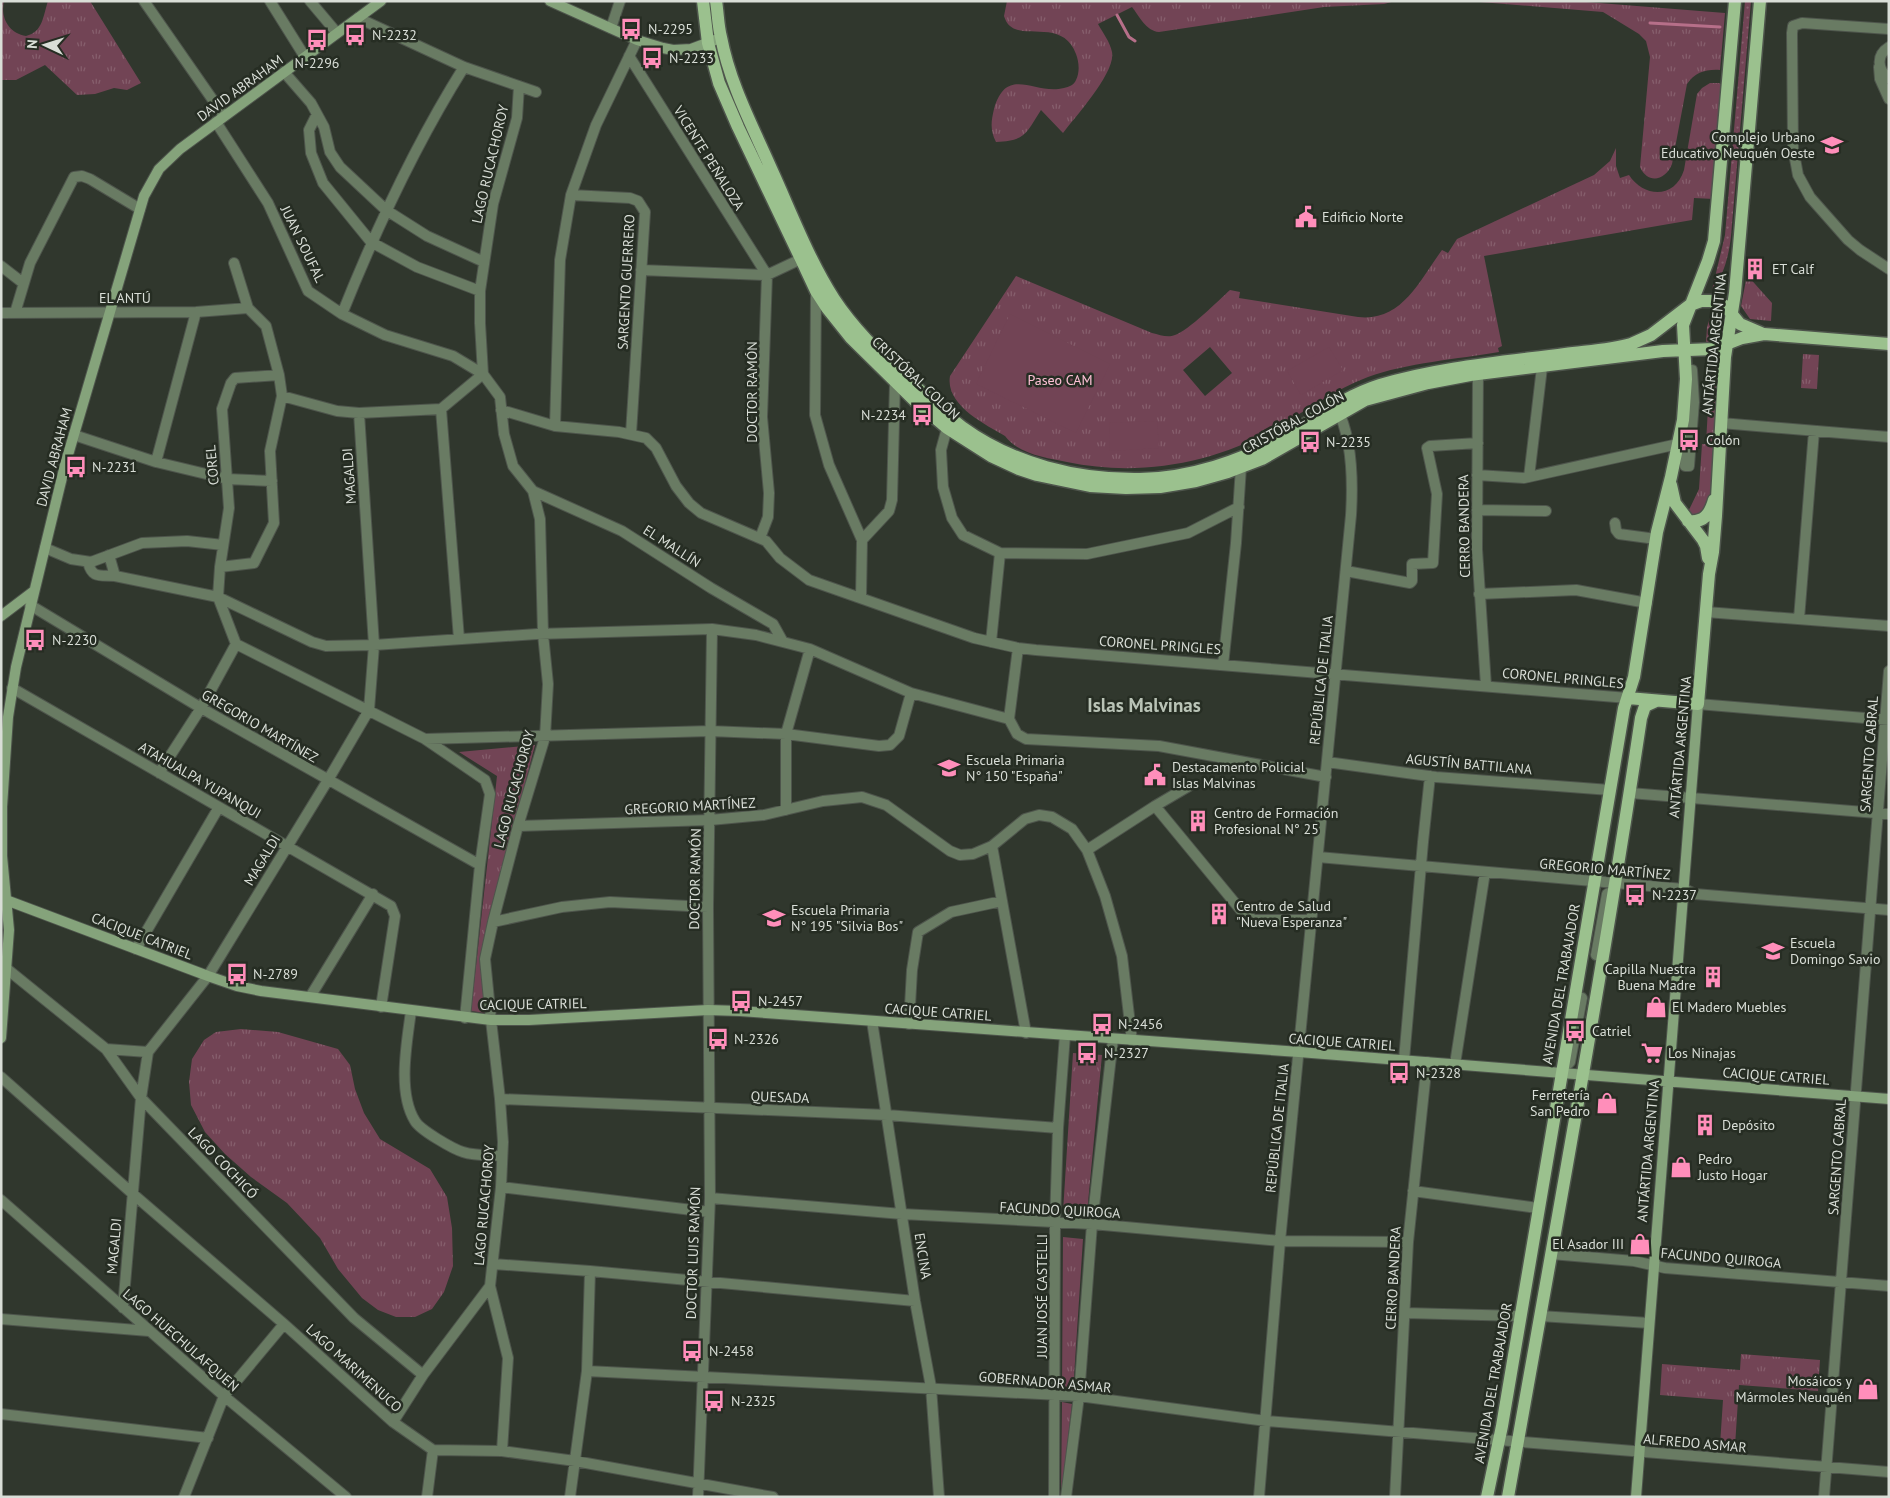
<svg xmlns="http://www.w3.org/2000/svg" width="1890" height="1498" font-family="'PT Sans',sans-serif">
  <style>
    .grass { fill: url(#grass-tufts); fill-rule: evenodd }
    .garden { fill: url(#garden-dots) }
    .pitch { fill: #724455 }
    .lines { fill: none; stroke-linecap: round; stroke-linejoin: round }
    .stream { stroke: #b66f89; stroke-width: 3 }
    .street-casing { stroke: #4e554c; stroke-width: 12 }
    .secondary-casing { stroke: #4e554c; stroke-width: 12 }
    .primary-casing { stroke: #4e554c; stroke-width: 15 }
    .street { stroke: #697b63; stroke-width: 10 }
    .secondary { stroke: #85a37b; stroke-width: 10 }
    .primary { stroke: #9bc18e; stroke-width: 12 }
    .labels { text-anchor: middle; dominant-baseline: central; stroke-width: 5; stroke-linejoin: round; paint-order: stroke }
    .poi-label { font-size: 14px; fill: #d9ded7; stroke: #262d23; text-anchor: start }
    .street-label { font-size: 14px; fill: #d9ded7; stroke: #262d23 }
    .park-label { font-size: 14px; fill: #fdc0d5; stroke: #262d23 }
    .district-label { font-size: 19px; font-weight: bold; fill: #b9c3b6; stroke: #262d23 }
  </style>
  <defs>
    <pattern id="grass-tufts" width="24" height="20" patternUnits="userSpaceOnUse" patternTransform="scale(1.25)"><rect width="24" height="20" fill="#724455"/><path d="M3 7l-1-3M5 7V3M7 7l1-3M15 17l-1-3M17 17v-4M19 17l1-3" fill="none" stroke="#865f6d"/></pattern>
    <pattern id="garden-dots" width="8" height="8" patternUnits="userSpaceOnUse" patternTransform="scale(1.25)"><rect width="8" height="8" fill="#724455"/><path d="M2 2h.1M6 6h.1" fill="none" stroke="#865f6d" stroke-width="1.8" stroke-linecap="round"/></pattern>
  </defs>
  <rect width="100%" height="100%" fill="#30372d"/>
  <path class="grass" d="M1 1H4C0 18 9 33 26 36 43 32 43 16 48 1H90L141 83 127 90 114 88 95 94 77 95 45 65 16 80H1Z
    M1007 1H1395L1384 4 1324 7 1159 32C1146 31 1139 16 1132 7L1098 24C1103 33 1110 42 1112 52 1116 72 1076 116 1063 133L1041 110C1026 133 1026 141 996 142 990 130 991 122 994 109 1007 64 1035 96 1064 88 1069 87 1074 85 1076 80 1080 72 1079 62 1076 54 1064 19 1024 39 1010 26 1007 24 1005 19 1004 16Z
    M1468 1H1574L1725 13 1720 70C1707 69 1695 72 1687 84L1672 164C1666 180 1648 185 1640 167L1650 57 1646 41 1639 34 1603 12Z
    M1710 83H1719L1722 85 1714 199 1694 198 1692 220 1484 256 1502 346 1498 348 1499 352C1458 359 1406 363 1368 377 1335 389 1306 411 1276 428 1213 464 1138 477 1067 462 1047 458 1018 454 1005 436 985 424 945 405 950 376L1016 276 1152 333C1160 335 1168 338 1175 335 1188 331 1219 300 1230 290L1240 292 1239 298 1358 317C1402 322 1419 281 1442 250L1448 253 1457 239 1594 175 1610 161 1616 148V166L1620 178 1629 175C1644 198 1675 199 1684 170L1697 94 1702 88ZM1210 347 1232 373 1205 396 1183 370Z
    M1747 275 1772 303 1771 321 1750 319 1741 306Z
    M1803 354 1819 355 1817 389 1801 388Z
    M1709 361 1715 362 1719 373 1711 490C1709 500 1702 522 1688 512L1699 489 1702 444H1706L1710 371 1707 370Z
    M535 745 481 954 486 1013 471 1011 497 776 459 752Z
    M241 1029 278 1032 338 1049 350 1065 355 1089 364 1113 380 1139 430 1169 447 1197 452 1228 453 1266 444 1292 432 1309 415 1317H396L378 1310 362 1298 338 1269 320 1238 287 1203 251 1177 225 1154 205 1132 191 1105 189 1082 192 1059 204 1040 216 1032Z
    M1073 1053 1102 1055 1087 1213 1063 1212Z
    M1063 1237 1083 1239 1073 1392 1062 1390Z
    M1741 1354 1820 1360 1818 1391 1739 1385 1735 1446 1720 1445 1723 1400 1660 1395 1662 1364 1740 1370Z
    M1062 1402 1072 1404 1061 1497Z"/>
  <path class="garden" d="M1745 1H1751L1731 236C1729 255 1724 275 1712 290L1725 235Z
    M1713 308H1715L1725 313 1723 335 1714 343H1706L1707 327Z"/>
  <path class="pitch" d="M1010 314 1110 364 1076 433 976 384Z
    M1329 347 1343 370 1301 395 1287 371Z
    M1157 421 1159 448 1110 451 1109 423Z"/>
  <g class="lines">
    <path class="stream" d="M1117 15 1129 37 1135 41
      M1650 23 1720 27"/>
    <g class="street-casing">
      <path id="street" d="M144 1 224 116
        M270 1 305 57
        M310 1 337 33
        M358 18 464 67 536 92
        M611 28 620 1
        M1889 29 1802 23 1793 26 1792 33 1793 148 1798 175 1810 197 1848 240 1860 250 1889 269
        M1889 47C1876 55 1877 70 1889 78
        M629 56 767 275
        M1879 67 1880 79 1889 99
        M284 72 311 103 324 127 330 152 340 167 386 210 427 236 484 262
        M317 114 309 130 311 153 323 183 371 242 417 267 480 291
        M216 122 268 203 308 291 342 314 385 335 453 356 483 374
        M571 195 630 198 638 201 645 212 631 434
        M1 266 23 283
        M641 270 767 275 801 259
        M816 291 815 415 829 465 862 540 861 598
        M1 313 196 312 248 308
        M15 313 30 263 74 177 82 176 90 179 140 209
        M342 314C376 229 415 145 464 67
        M1478 368 1477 549 1486 686
        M1692 370 1694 402 1689 466H1685Z
        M279 375 235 378 231 383 222 409 229 508 220 567 218 597 236 644 425 739 710 731 786 734 879 746 890 745 899 736 911 693
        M282 396 337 411 359 413 441 409 483 374
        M441 409 459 639
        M501 410 555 426 619 432 646 438 656 448 676 486 689 503 701 513 766 541 780 558 809 580 974 638 1018 648 1036 650 1628 698
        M1721 423 1889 437
        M555 426 560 260 571 195 596 125 637 40
        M947 428 941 450 943 487 952 518 963 535 1000 553 1087 554 1188 533 1239 507
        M74 435 156 462 227 479 272 481
        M156 462 196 312
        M1477 475 1524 478 1678 444
        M1529 477 1543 359
        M533 491 622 531 711 588 773 624 783 642
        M1477 510 1546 511
        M1615 523 1616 530 1619 534 1656 539
        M760 538 768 517 769 493 762 417 767 275
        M862 540 889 511 892 500 895 382
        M45 548 71 559 91 562 142 543 187 541 223 545
        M109 555 115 576 218 597 312 642 326 646 374 645 537 634 712 629 756 635 810 649 911 693 1009 719
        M88 562C92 579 100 575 115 576
        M220 567 254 563 274 523 270 451 282 396 279 375 266 326 248 308 234 263
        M1346 571 1410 583 1412 581V564L1433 563 1437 494 1427 448 1430 446 1478 443
        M1479 594 1576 590 1647 603
        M30 605 201 708 480 865
        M1706 612 1889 626
        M1799 619 1814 431
        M991 642 1000 553
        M1018 648 1009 719 1017 734 1026 739 1159 746 1326 777
        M1223 665 1236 543 1241 467
        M12 688 391 906 395 916 381 1007
        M1698 704 1889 720
        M425 739 485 780 490 794 480 865 465 1018
        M1327 762 1436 777 1610 790
        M159 773 201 708 236 644
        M1630 793 1889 814
        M1155 806 1244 914 1254 920H1312
        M786 810V734L810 649
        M518 826 710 820 764 815 823 801 862 797 886 805 950 851 960 855 973 854 992 846 1025 819 1039 815 1052 817 1072 829 1087 850 1105 896 1122 956 1132 1041
        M992 846 1026 1033
        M1087 850 1155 806 1189 786
        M1318 857 1684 889 1695 894 1889 910
        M1609 893 1611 895 1601 956 1596 955 1607 894Z
        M493 922 562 907 610 902 708 907
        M136 949 219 807
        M7 969 106 1049 141 1098 354 1318 423 1375
        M310 997 373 894
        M1577 997 1582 998 1570 1062 1568 1064 1566 1062Z
        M411 1011C407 1042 397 1092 415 1121 420 1130 453 1149 463 1152 475 1156 490 1155 502 1156
        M872 1021 915 1301 931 1387 939 1497
        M909 1024 912 970 918 932 951 912 1002 901
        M106 1049 148 1052
        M1404 1060 1423 842 1430 776
        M1455 1064 1485 872
        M1 1077 133 1194 284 1324 393 1422 433 1450 502 1451 575 1461 773 1497
        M500 1099 887 1115 1058 1128
        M501 1187 709 1212
        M1413 1191 1538 1208
        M710 1198 902 1214 1092 1224 1280 1241 1408 1242
        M1 1200 224 1396 346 1497
        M1551 1254 1634 1261 1665 1268 1889 1286
        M493 1264 590 1271 915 1301
        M490 1286 508 1358 502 1451
        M123 1308 141 1098 148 1052 208 976 328 780 369 710 374 645 359 413
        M1405 1313 1520 1316
        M1540 1316 1649 1323
        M1 1319 149 1331
        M587 1371 1079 1396 1266 1421 1889 1472
        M1 1414 208 1438
        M393 1422 423 1375 490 1286 501 1187 503 1142 500 1099 491 1020 485 959 493 922 518 826 545 737 548 684 543 634 540 519 533 491 513 466 504 434 500 397 483 374 480 323V291L493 204 517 118 519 86
        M184 1497 224 1396 284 1324
        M427 1497 433 1450
        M570 1497 587 1371 590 1271
        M698 1497 710 1198 708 907 712 629
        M1054 1497 1055 1223 1058 1128 1065 1035
        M1066 1497 1079 1396 1092 1224 1113 1039
        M1259 1497 1280 1241 1351 515C1353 482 1352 438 1337 408
        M1395 1497 1408 1242 1427 1062
        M1824 1497 1889 671"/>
    </g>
    <g class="secondary-casing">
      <path id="secondary" d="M550 1 637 40 663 48 673 50 691 49 715 40
        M1 616 34 591
        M1 896 6 900 208 976 237 986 261 991 491 1020H529L708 1010 740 1011 1299 1052 1889 1099
        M1 1038 9 930 2 856V807L8 717 16 667 65 465 144 196 159 169 180 149 381 1
        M1636 1497 1698 704"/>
    </g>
    <g class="primary-casing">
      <path id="primary" d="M703 1 708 43 719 83 738 127 801 259 816 291 827 308 851 338 914 400 947 428 991 456 1019 469 1037 475 1090 486 1126 488 1160 487 1196 481 1228 472 1262 459 1365 400 1428 383 1470 375 1663 351 1714 349 1742 338 1764 334 1889 344
        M716 1C718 13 718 26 721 37 730 85 754 129 773 173 792 215 809 260 834 299 855 331 883 358 912 383 928 398 944 414 962 427 1013 464 1077 480 1140 479 1189 478 1242 461 1284 437 1316 418 1345 396 1380 385 1440 367 1504 362 1565 354 1587 351 1610 350 1631 344L1651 335 1690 305 1701 301H1711L1725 306 1740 324 1761 333
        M1671 485 1675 503 1703 540 1706 546 1708 558
        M1688 521C1704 523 1710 514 1714 500
        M1628 698 1698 704 1709 574 1713 552 1716 516 1725 357 1735 293 1760 1
        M1487 1497 1502 1426 1624 708 1634 677 1657 532 1671 477 1683 420 1686 379 1683 325 1708 261 1714 241 1735 1
        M1508 1497C1554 1237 1602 978 1641 718L1645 706 1656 701"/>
    </g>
    <use href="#street" class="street"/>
    <use href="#secondary" class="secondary"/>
    <use href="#primary" class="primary"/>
  </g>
  <defs>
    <g id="bus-bare" transform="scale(1.725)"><path d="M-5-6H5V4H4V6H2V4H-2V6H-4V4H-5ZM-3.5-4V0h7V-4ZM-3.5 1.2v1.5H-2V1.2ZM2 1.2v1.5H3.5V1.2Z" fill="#ff8eba" stroke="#262d23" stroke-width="2.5" paint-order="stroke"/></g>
    <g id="school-bare" transform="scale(1.725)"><path d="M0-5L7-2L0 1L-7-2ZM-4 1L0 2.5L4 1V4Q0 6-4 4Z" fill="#ff8eba" stroke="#262d23" stroke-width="2.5" paint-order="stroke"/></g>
    <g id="civic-bare" transform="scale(1.725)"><path d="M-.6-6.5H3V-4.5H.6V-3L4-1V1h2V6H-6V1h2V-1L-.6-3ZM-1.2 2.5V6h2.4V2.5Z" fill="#ff8eba" stroke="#262d23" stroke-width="2.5" paint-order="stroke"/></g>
    <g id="building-bare" transform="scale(1.725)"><path d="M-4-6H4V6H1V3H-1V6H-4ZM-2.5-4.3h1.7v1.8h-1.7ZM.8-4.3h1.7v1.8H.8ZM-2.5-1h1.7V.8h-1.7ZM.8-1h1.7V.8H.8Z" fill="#ff8eba" stroke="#262d23" stroke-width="2.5" paint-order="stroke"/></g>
    <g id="shop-bare" transform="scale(1.725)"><path d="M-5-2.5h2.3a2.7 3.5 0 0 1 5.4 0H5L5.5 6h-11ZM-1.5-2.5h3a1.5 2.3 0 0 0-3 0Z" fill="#ff8eba" stroke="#262d23" stroke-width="2.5" paint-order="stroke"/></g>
    <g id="supermarket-bare" transform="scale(1.725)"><path d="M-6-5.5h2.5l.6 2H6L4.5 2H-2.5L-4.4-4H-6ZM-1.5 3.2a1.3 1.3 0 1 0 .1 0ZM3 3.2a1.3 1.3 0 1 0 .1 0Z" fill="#ff8eba" stroke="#262d23" stroke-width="2.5" paint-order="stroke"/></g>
  </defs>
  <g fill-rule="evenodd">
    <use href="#bus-bare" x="631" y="29"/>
    <use href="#bus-bare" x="355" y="35"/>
    <use href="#bus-bare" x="317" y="40"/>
    <use href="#bus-bare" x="652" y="58"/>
    <use href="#school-bare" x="1832" y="145"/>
    <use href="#civic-bare" x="1306" y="217"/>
    <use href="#building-bare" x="1755" y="269"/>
    <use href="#bus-bare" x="922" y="415"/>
    <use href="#bus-bare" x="1689" y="440"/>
    <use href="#bus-bare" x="1310" y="442"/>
    <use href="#bus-bare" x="76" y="467"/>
    <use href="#bus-bare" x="35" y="640"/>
    <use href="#school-bare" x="949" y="768"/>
    <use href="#civic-bare" x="1155" y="775"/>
    <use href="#building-bare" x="1198" y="821"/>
    <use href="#bus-bare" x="1635" y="895"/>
    <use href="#building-bare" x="1219" y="914"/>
    <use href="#school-bare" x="774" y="918"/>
    <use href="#school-bare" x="1773" y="951"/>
    <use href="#bus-bare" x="237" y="974"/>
    <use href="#building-bare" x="1713" y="977"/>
    <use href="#bus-bare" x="741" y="1001"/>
    <use href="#shop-bare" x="1656" y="1007"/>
    <use href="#bus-bare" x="1102" y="1024"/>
    <use href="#bus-bare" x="1575" y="1031"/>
    <use href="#bus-bare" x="718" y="1039"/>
    <use href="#bus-bare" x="1087" y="1053"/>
    <use href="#supermarket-bare" x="1652" y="1053"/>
    <use href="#bus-bare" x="1399" y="1073"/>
    <use href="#shop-bare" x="1607" y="1103"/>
    <use href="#building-bare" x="1705" y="1125"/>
    <use href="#shop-bare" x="1681" y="1167"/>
    <use href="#shop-bare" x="1640" y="1244"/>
    <use href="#bus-bare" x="692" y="1351"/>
    <use href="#shop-bare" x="1868" y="1389"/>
    <use href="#bus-bare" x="714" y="1401"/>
  </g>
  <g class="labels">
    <g class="poi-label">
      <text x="648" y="29">N-2295</text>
      <text x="372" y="35">N-2232</text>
      <text x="669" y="58">N-2233</text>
      <text x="317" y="63" text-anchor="middle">N-2296</text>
      <text x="1815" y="137" text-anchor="end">Complejo Urbano<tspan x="1815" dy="16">Educativo Neuquén Oeste</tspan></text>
      <text x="1322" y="217">Edificio Norte</text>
      <text x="1772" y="269">ET Calf</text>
      <text x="906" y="415" text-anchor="end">N-2234</text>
      <text x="1706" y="440">Colón</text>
      <text x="1326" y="442">N-2235</text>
      <text x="92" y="467">N-2231</text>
      <text x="52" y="640">N-2230</text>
      <text x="966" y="760">Escuela Primaria<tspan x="966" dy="16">N° 150 "España"</tspan></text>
      <text x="1172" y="767">Destacamento Policial<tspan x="1172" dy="16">Islas Malvinas</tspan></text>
      <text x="1214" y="813">Centro de Formación<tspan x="1214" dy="16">Profesional N° 25</tspan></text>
      <text x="1652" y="895">N-2237</text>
      <text x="1236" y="906">Centro de Salud<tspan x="1236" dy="16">"Nueva Esperanza"</tspan></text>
      <text x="791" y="910">Escuela Primaria<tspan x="791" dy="16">N° 195 "Silvia Bos"</tspan></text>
      <text x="1790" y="943">Escuela<tspan x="1790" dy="16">Domingo Savio</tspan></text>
      <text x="1696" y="969" text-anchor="end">Capilla Nuestra<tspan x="1696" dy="16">Buena Madre</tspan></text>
      <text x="253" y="974">N-2789</text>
      <text x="758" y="1001">N-2457</text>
      <text x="1672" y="1007">El Madero Muebles</text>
      <text x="1118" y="1024">N-2456</text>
      <text x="1592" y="1031">Catriel</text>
      <text x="734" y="1039">N-2326</text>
      <text x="1104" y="1053">N-2327</text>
      <text x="1668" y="1053">Los Ninajas</text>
      <text x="1416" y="1073">N-2328</text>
      <text x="1590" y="1095" text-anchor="end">Ferretería<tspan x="1590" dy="16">San Pedro</tspan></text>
      <text x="1722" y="1125">Depósito</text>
      <text x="1698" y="1159">Pedro<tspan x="1698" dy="16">Justo Hogar</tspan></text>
      <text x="1624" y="1244" text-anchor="end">El Asador III</text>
      <text x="709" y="1351">N-2458</text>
      <text x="1852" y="1381" text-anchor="end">Mosáicos y<tspan x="1852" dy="16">Mármoles Neuquén</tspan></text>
      <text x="731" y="1401">N-2325</text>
    </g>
    <g class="street-label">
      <text transform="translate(240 88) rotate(-36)">DAVID ABRAHAM</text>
      <text transform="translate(709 158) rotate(58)">VICENTE PEÑALOZA</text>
      <text transform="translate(490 164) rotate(-77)">LAGO RUCACHOROY</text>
      <text transform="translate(303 244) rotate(64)">JUAN SOUFAL</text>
      <text transform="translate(626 282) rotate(-87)">SARGENTO GUERRERO</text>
      <text x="125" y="298">EL ANTÚ</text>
      <text transform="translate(1714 344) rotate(-84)">ANTÁRTIDA ARGENTINA</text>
      <text transform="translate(916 378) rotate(43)">CRISTÓBAL COLÓN</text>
      <text transform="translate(752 392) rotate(-90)">DOCTOR RAMÓN</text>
      <text transform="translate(1293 422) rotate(-29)">CRISTÓBAL COLÓN</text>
      <text transform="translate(54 457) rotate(-75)">DAVID ABRAHAM</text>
      <text transform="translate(212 465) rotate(-95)">COREL</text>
      <text transform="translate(349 476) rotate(-94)">MAGALDI</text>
      <text transform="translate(1464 526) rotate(-91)">CERRO BANDERA</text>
      <text transform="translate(672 546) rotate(33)">EL MALLÍN</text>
      <text transform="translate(1160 645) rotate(4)">CORONEL PRINGLES</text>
      <text transform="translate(1563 678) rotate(5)">CORONEL PRINGLES</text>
      <text transform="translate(1321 680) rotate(-84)">REPÚBLICA DE ITALIA</text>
      <text transform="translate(260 726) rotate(30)">GREGORIO MARTÍNEZ</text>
      <text transform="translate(1680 747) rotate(-85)">ANTÁRTIDA ARGENTINA</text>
      <text transform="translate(1869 754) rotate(-86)">SARGENTO CABRAL</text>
      <text transform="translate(1469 764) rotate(5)">AGUSTÍN BATTILANA</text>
      <text transform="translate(200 780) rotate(30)">ATAHUALPA YUPANQUI</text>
      <text transform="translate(514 789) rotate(-75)">LAGO RUCACHOROY</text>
      <text transform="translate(690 806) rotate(-3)">GREGORIO MARTÍNEZ</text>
      <text transform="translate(262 860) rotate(-59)">MAGALDI</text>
      <text transform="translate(1605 869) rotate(5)">GREGORIO MARTÍNEZ</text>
      <text transform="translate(695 879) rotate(-89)">DOCTOR RAMÓN</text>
      <text transform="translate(142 936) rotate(21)">CACIQUE CATRIEL</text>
      <text transform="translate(1561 984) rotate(-80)">AVENIDA DEL TRABAJADOR</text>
      <text transform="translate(533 1004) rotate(-1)">CACIQUE CATRIEL</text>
      <text transform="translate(938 1012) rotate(4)">CACIQUE CATRIEL</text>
      <text transform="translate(1342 1042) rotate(4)">CACIQUE CATRIEL</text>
      <text transform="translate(1776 1076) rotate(4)">CACIQUE CATRIEL</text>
      <text transform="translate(780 1097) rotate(2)">QUESADA</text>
      <text transform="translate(1277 1128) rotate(-84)">REPÚBLICA DE ITALIA</text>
      <text transform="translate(1648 1151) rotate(-85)">ANTÁRTIDA ARGENTINA</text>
      <text transform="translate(1837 1157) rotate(-86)">SARGENTO CABRAL</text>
      <text transform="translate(223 1163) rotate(46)">LAGO COCHICÓ</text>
      <text transform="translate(484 1205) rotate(-85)">LAGO RUCACHOROY</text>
      <text transform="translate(1060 1210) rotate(3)">FACUNDO QUIROGA</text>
      <text transform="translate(114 1246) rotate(-85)">MAGALDI</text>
      <text transform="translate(693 1253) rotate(-88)">DOCTOR LUIS RAMÓN</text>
      <text transform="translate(923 1256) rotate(81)">ENCINA</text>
      <text transform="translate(1721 1258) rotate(5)">FACUNDO QUIROGA</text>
      <text transform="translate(1393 1278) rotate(-87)">CERRO BANDERA</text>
      <text transform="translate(1042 1296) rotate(-90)">JUAN JOSÉ CASTELLI</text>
      <text transform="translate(181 1340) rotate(41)">LAGO HUECHULAFQUEN</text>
      <text transform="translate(354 1368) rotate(42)">LAGO MARIMENUCO</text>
      <text transform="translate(1045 1382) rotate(5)">GOBERNADOR ASMAR</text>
      <text transform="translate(1493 1383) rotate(-80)">AVENIDA DEL TRABAJADOR</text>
      <text transform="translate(1695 1443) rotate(5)">ALFREDO ASMAR</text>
    </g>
    <g class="park-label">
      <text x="1060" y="380">Paseo CAM</text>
    </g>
    <g class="district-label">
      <text x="1144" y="705">Islas Malvinas</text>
    </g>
  </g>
  <rect width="1890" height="1498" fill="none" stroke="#d9ded7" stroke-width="5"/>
  <g transform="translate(45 45) rotate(274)" stroke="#262d23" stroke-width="4" paint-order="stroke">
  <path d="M0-4L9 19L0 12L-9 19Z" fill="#d9ded7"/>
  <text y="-8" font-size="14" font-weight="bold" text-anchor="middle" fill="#d9ded7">N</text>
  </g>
</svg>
